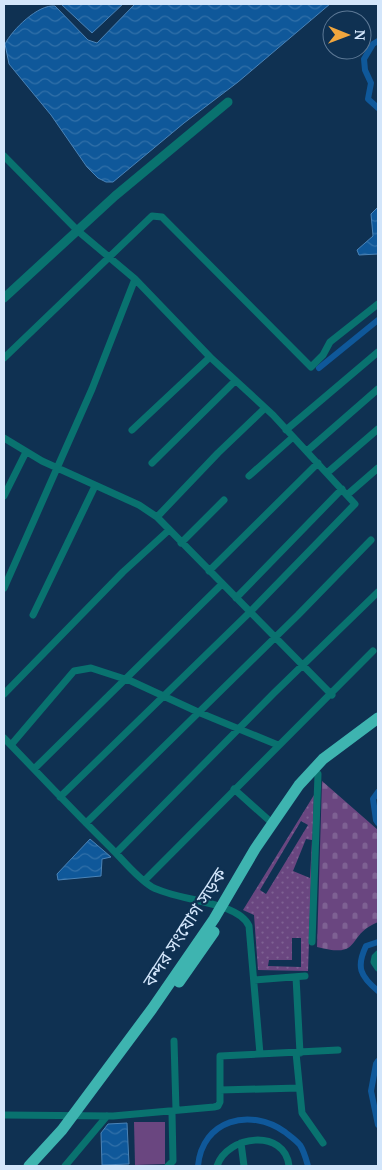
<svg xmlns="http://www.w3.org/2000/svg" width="382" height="1170" font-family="'PT Serif','Noto Sans Bengali',serif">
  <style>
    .grass { fill: url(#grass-dots); fill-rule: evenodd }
    .cemetery { fill: url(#cemetery-stones) }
    .garden { fill: #6a4680 }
    .water { fill: url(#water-waves); stroke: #4a83b7 }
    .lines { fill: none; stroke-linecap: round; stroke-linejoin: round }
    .canal { stroke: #0f589a; stroke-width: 6 }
    .minor { stroke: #09726f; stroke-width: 7 }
    .tertiary { stroke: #09726f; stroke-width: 9 }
    .trunk { stroke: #3eb4b0; stroke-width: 11 }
    .labels { text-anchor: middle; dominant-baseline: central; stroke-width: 4.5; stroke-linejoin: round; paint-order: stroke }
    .street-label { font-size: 18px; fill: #d3e6fb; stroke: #0f3152 }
  </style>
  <defs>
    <pattern id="grass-dots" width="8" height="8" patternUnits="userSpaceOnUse" patternTransform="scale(1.25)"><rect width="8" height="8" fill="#6a4680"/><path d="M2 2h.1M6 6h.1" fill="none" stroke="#7e6193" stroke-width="1.8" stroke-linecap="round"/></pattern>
    <pattern id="cemetery-stones" width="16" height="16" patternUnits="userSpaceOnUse" patternTransform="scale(1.25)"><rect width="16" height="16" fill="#6a4680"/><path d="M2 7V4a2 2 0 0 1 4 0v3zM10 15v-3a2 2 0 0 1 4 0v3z" fill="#7e6193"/></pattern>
    <pattern id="water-waves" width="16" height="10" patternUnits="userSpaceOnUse" patternTransform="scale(1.25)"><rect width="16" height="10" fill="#0f589a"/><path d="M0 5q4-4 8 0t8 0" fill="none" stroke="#3170a9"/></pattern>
  </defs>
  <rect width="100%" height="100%" fill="#0f3152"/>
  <path class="grass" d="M314 795 308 971 258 970 254 915 243 910ZM301 821 308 825 266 894 260 890ZM306 839 312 840 310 878 293 871ZM292 938H301V967L268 966 269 960H292Z"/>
  <path class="cemetery" d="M322 781 378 830V922C344 936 364 959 317 947Z"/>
  <path class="garden" d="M134 1122H165V1164L135 1165Z"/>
  <path class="water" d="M61 4H123L92 33Z
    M135 4H330L238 82 184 123 113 182H106L98 178 87 167 51 115 9 64 5 44C12 30 38 4 55 6L88 40 97 43Z
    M378 207V254L359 255 357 250 373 236 371 214Z
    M90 839 111 857 102 859 101 876 58 880 57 874Z
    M127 1123 129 1164 102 1165 101 1133 108 1124Z"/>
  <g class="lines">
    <path class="canal" d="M378 41 373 44 364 59 365 70 371 83 368 99 378 108
      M319 368 378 320
      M378 792 373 799 376 820 378 823
      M378 942 366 946C356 967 360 976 378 991
      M378 1061 376 1064 371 1091 378 1125
      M198 1166C202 1120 250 1107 285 1132 290 1136 296 1140 300 1145 304 1151 306 1159 308 1166"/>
    <path class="minor" d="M4 156 78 231 135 279 210 357 273 415 355 504 250 612 60 797
      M4 358 152 216 162 217 311 367 323 355 330 342 378 304
      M132 430 210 357
      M286 430 378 352
      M4 438 42 461 139 505 157 517 332 695
      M307 451 378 389
      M152 463 235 381
      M327 473 378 429
      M249 476 293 437
      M347 495 378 468
      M4 496 26 452
      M157 517 218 453 265 408
      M181 543 224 500
      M209 571 318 463
      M4 588 92 389 135 279
      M236 598 342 489
      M33 615 95 486
      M4 694 123 572 169 530
      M4 738C39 774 74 812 111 848 123 860 137 878 152 887 177 901 238 901 249 926L260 1054
      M11 745 74 671 91 668 131 681 198 712 278 745
      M34 769 222 584
      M234 789 272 823
      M86 823 298 615 371 540
      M116 853 274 693 378 592
      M144 881 373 651
      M312 942 318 774
      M378 954 375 957 374 962 378 968
      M296 977 300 1053
      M254 980 305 976
      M174 1041 176 1110
      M296 1053 302 1113 323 1143
      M220 1090 299 1088
      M4 1115 113 1116 214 1107 218 1106 220 1102V1056L338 1050
      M241 1143 244 1166
      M65 1166 107 1116
      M168 1166 173 1161 172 1113
      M217 1166C227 1135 285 1128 289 1166"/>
    <path class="tertiary" d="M4 298 115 196 228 102"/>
    <path class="trunk" d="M179 982 214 932
      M29 1166 62 1130 152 1009 214 919 255 849 299 785 323 759 378 718"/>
  </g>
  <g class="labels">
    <g class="street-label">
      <text transform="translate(184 927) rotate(-57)">বন্দর সংযোগ সড়ক</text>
    </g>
  </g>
  <rect width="382" height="1170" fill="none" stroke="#d3e6fb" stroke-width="10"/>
  <g transform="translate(347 35) rotate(91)"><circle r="24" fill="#0f3152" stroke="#5d7996"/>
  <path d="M0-4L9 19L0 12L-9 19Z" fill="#f0a63e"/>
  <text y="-8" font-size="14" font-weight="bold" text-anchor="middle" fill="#d3e6fb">N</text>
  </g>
</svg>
